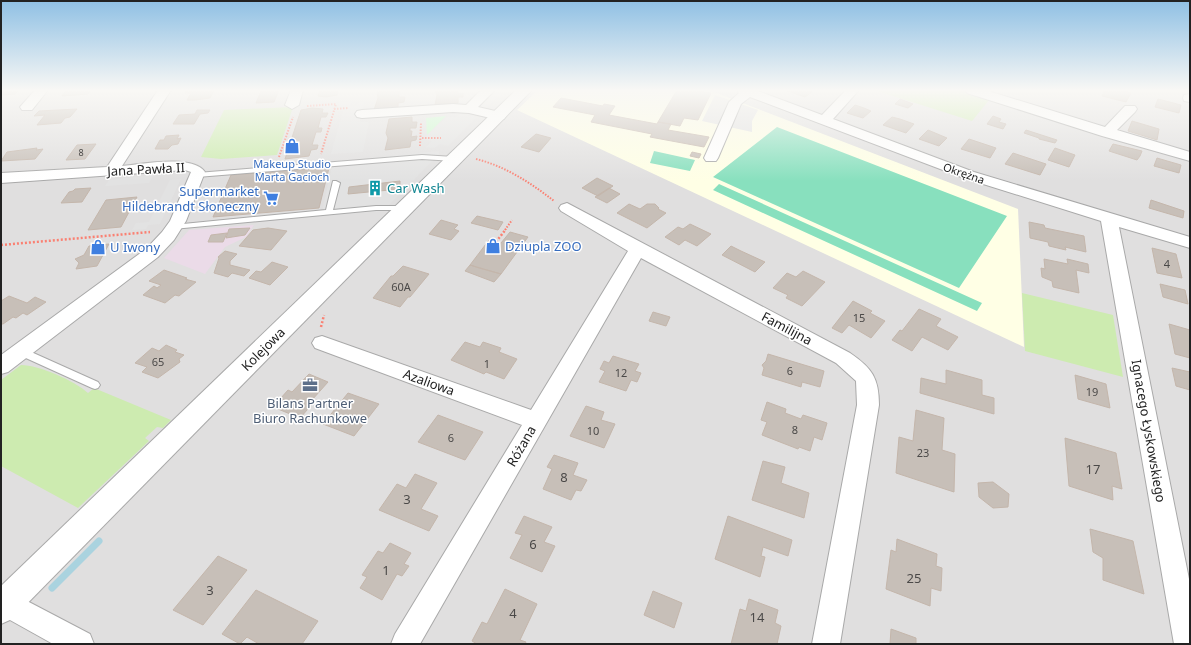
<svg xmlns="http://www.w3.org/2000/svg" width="1191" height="645" font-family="'Noto Sans',sans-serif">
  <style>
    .residential { fill: #e0dfdf }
    .industrial { fill: #ebdbe8 }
    .education { fill: #ffffe5 }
    .grass { fill: #cdebb0 }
    .park { fill: #c8facc }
    .pitch { fill: #88e0be }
    .parking { fill: #e2e2e2 }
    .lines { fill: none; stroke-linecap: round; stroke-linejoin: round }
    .stream { stroke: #aad3df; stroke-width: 7 }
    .building { fill: #c7bfb8; stroke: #c4b6ab }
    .service-casing { stroke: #a9a9a9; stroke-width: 2 }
    .minor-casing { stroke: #a9a9a9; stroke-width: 2 }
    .tertiary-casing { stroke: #a9a9a9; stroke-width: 2 }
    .path-far1 { stroke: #fa8072; stroke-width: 2; stroke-dasharray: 1.5 1.5; stroke-linecap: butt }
    .path { stroke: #fa8072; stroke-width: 2.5; stroke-dasharray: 2 2; stroke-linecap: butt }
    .service { fill: #fff; fill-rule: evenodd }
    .minor { fill: #fff; fill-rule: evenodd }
    .tertiary { fill: #fff; fill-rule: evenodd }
    .labels { text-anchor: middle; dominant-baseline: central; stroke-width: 3; stroke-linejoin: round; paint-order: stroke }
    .far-number-label { font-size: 9px; fill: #4b4948 }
    .far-shop-label { font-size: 11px; fill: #366cbe; stroke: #fff }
    .far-street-label { font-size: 11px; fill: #222; stroke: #fff }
    .number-label { font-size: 11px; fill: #4b4948 }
    .street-label { font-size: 13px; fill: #222; stroke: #fff }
    .culture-label { font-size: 13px; fill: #0d838f; stroke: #fff; text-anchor: start }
    .shop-label { font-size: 13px; fill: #366cbe; stroke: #fff; text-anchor: start }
    .service-label { font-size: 13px; fill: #4e5e75; stroke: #fff }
    .near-number-label { font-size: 13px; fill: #4b4948 }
  </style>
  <rect width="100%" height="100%" fill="#f2efe9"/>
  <path class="residential" d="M1 90H1190V644H1Z"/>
  <path class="industrial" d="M254 225 246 237 225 247 205 274 164 258 189 230Z"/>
  <path class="education" d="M538 90H709L1018 209 1024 347 517 110Z"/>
  <path class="grass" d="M874 90H961L990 99 972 121Z
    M293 107 277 155 221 159 201 157 224 110Z
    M1022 293 1113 315 1123 377 1025 351Z
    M21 365C39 365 75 381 88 393L94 388 171 420 163 428 157 427 145 438 149 441 78 508 1 466V380Z"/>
  <path class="park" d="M446 116 427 135 426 118Z"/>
  <path class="pitch" d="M777 127 1007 216 959 288 713 177Z
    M654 151 695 160 690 171 650 163Z
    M719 184 982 303 977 311 713 190Z"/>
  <path class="parking" d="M495 90H505L486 108 477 106Z
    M715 95 758 110 752 121V132L702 121Z
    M352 101 351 106 358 105 359 102H364L360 122H369L363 152 331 154 343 111H337L339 102Z
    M460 114 477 117 448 146 440 144 434 148 426 147 432 141 426 140V136L447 117H457Z
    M439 151V154L383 211 321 216 333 162Z
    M153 175 149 183 105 186 109 180Z
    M181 179 160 224 148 225 146 229 132 230 136 223 149 222 170 180Z"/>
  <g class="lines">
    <path class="stream" d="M52 588 99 541"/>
  </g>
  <path class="building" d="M1 90H19L15 94 1 95Z
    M66 90H91L88 94 62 96Z
    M187 90H214L210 98 195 100H187L191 93H185Z
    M279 90 274 102 256 103 261 91Z
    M320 90H338L337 95 326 97 318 96Z
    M377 90H399V97H405L404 102 398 103V108L374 110 378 98Z
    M435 90H458V94L463 93V97H458V103L435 105 437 95Z
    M677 90H695L711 93 698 120 684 118 680 126 658 122Z
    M785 90H807L812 92 805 97Z
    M1105 90H1121L1131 93 1126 102 1102 96Z
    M561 98 603 106 604 104 615 106 609 115 657 124 658 122 671 124 668 130 709 137 704 147 650 137 652 134 591 122 595 115 553 107Z
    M900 99 913 104 908 108 895 104Z
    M1158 99 1181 105 1179 113 1155 107Z
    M855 105 864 108 871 111 863 118 847 113Z
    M312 108 323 109 322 113H328L326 117H321L318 128H322L321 132H316L312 145H318L317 149 311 150 309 156 285 159 301 110Z
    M77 109 70 117 65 118 61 123 37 125 45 115 34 116 39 111Z
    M197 110H210L208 113 200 114 194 124H173L179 115 195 114Z
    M993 116 1001 119 999 122 1006 124 1003 129 987 124Z
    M412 117V122H417L416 128H410V131H412L411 137 417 136 416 140 411 141 410 147 385 150 388 138 386 133 389 119Z
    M892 117 900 119 914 124 906 133 883 125Z
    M1132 121 1159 129 1157 140 1128 131Z
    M928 130 947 138 939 146 919 139Z
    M1026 130 1057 140 1055 143 1039 139V138L1024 133Z
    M536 134 551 138 539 152 521 147Z
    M179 135 177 139 181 138 178 144 172 145 168 149H155L160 140H164L166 136Z
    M969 139 996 148 990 158 961 149Z
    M96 144 85 159 66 160 77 145Z
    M1113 144 1142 151 1140 156 1137 160 1109 151Z
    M37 148 36 150 43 149 35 159 1 161 7 152Z
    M1055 148 1075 155 1069 167 1048 160Z
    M692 152 701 154 699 158 690 156Z
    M1013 153 1046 164 1040 175 1005 164Z
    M1157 158 1181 165 1179 173 1154 166Z
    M329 168 319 208 213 217 231 175Z
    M597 178 613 186 598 196 582 188Z
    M400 181V189L348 194 349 187Z
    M91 188 82 202 61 203 69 192 73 191 75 189Z
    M609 188 620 194 607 203 595 197Z
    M137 197 121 227 88 230 106 200Z
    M1151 200 1184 211 1183 218 1149 208Z
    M629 204 640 209 647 204H655L659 208 658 209 666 213 647 228 617 213Z
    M477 216 503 222 498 230 471 223Z
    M441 220 458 225 454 229 459 231 451 240 429 234Z
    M1029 222 1044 225 1045 228 1084 236 1086 252 1065 247 1066 250 1049 246 1048 242 1030 238Z
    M690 224 711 234 697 246 685 240 679 245 665 237 678 227 683 229Z
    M250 228 245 235 226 238 229 229Z
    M268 228 287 231 271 250 239 246 253 230Z
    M510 232 528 237 501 274 470 265 489 240 501 243Z
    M227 233 223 242H208L211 235Z
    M109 244 97 266 76 269 79 263 75 259 84 255 89 246Z
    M731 246 741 251 765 262 755 272 722 255Z
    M1152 248 1176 254 1182 278 1157 273Z
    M225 251 237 254 230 261V265L250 270 244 276 232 273 228 277 214 273 219 258 218 257Z
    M1044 259 1068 264 1067 259 1088 264 1089 273 1076 270 1079 293 1053 287 1052 281 1042 277 1041 268 1045 269Z
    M272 262 288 267 270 285 249 278 256 271 261 272Z
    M470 265 479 268 501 274 494 282 465 271Z
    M403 266 429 274 410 297H408L400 307 373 298 391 276H393Z
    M164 270 187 278 185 279 196 282 179 296 175 295 165 303 143 295 154 286 157 288 161 285 149 281Z
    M803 271 825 282 802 306 786 298 788 295 773 288 787 273 796 277Z
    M1160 284 1185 290 1188 304 1163 297Z
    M9 296 27 303 35 297 46 302 27 315 23 313 16 318 13 317 3 324H1V301Z
    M853 301 872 311 870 313 885 321 871 338 849 325 842 333 832 328Z
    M919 309 941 319 936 326 958 337 948 350 922 337 912 351 892 340 900 330 902 331Z
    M653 312 670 317 666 326 649 321Z
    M1169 324 1190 330V358L1175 354Z
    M465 342 480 347 483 342 501 348 499 352 517 359 504 379 486 372 484 374 451 360Z
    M166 345 177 350 175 352 184 355 179 359 180 362 158 378 142 372 147 367 135 363 152 348 159 351Z
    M768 354 824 371 820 387 802 382 801 387 762 375 764 368 762 365 766 361Z
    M613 356 639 364 635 371 641 373 637 382 631 380 626 391 599 382 605 371 600 369 604 361 609 363Z
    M1172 368 1190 372V390L1176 386Z
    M946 370 982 380V395L994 398V414L920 393 921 378 946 384Z
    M309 374 328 382 312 400 315 401 300 418 273 407 288 390 292 392Z
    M1075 375 1106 384 1110 408 1078 399Z
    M348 393 379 404 354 436 323 424Z
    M767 402 786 409 785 413 801 419 803 415 827 423 822 440 814 437 810 451 799 447 798 449 762 435 767 422 761 420Z
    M586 406 604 412 601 420 615 424 604 448 570 436Z
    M916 410 944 418 942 450 955 454 954 492 896 473 899 437 913 441Z
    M438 415 483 432 465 460 418 442Z
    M1065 438 1116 453 1122 489 1112 486 1113 500 1069 486Z
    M554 455 578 463 573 475 587 480 581 491 576 490 571 500 543 489 552 469 547 467Z
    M763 461 785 467 781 483 809 493 804 518 752 500Z
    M415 474 437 483 421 509 438 516 429 531 379 510 397 484 406 488Z
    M993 482 1009 494 1008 507 993 508 979 497 978 483Z
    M524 516 552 527 544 542 555 546 542 572 510 558 522 535 515 533Z
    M728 516 792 540 788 556 763 547 761 556 765 557 760 577 715 559Z
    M1090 529 1133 541 1144 594 1103 580V558L1093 552Z
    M897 539 937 554 936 566 942 568 941 591 931 588 930 606 886 589 891 550 896 552Z
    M390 543 411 553 404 564 409 566 402 576 397 574 382 600 360 588 367 577 362 575 378 551 383 553Z
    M218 556 247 570 203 625 173 610Z
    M505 589 537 604 520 640 526 642 525 644H477L472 641 482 622 487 624Z
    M256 590 318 621 302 644H259L247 637 240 644 222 634Z
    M653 591 682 603 674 628 644 615Z
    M749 599 778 610 775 623 781 626 777 644H731L740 609 746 611Z
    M891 629 916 638V644H890Z"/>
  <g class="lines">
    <g class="service-casing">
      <path id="service" d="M422 155 454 157 457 159 454 161 422 159 197 177 193 175 197 173Z
        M333 181H336L340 183 333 210 376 206H406L410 208 406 210H376L173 229 169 227 173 225 326 210Z
        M20 347 98 382 100 385 98 388 95 389 92 388 17 354 15 351 17 348Z"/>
    </g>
    <g class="minor-casing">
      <path id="minor" d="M35 90H48L32 110H22L20 107Z
        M158 90H171L122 166C142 164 193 154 205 172L186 221 174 240 158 257 8 372 1 374V355L146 249 162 232 170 221 191 172 185 170 1 183V173L107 167Z
        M291 90H303L299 105 292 109 285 105Z
        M481 90H495L478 107 504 113 506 116 504 119 499 120 469 113 453 112 362 118 357 117 355 114 357 111 362 110 453 104 466 105Z
        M737 90H755L822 115 846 90H859L833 119 974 172 1190 237V248L1119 227 1190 584V644H1174L1101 221 964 178 750 97 741 104 718 158 716 161H706L704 158 729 102 739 93Z
        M965 90H985L1105 127 1125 106H1135L1137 109 1135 112 1117 130 1190 152V161L1102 136 967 93Z
        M1190 94V102L1184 101 1183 98 1184 95Z
        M567 203 850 353C872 368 879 378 879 405L840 644H812L857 405 856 381 836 363 641 258 420 644H391L395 634 522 425 315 348 312 343 315 338 322 336 531 410 628 251 561 211 559 208 561 205Z
        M6 590 90 634 94 644H53L1 615V592Z"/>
    </g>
    <g class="tertiary-casing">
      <path id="tertiary" d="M516 90H532L12 619 1 624V586Z"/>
    </g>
    <path class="path-far1" d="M307 106 336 104 321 154
      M334 109 348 108
      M422 138H441
      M420 146 421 123
      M279 157 293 117
      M476 159C505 166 531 183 554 201
      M505 230 512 220"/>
    <path class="path" d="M496 242 506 229
      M1 245 150 232
      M321 327 324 315"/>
    <use href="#service" class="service"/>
    <use href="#minor" class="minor"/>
    <use href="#tertiary" class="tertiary"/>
  </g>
  <linearGradient id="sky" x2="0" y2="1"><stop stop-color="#8fc0e4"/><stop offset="0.5" stop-color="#f9f8f5"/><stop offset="1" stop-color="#f9f8f5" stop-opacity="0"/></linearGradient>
  <rect width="1191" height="181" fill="url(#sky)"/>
  <defs>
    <g id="shop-bare" transform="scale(1.2)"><path d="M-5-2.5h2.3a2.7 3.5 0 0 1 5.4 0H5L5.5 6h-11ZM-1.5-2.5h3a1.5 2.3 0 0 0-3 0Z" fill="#3f7fe0" stroke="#fff" stroke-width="2.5" paint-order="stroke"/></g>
    <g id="building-bare" transform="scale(1.2)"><path d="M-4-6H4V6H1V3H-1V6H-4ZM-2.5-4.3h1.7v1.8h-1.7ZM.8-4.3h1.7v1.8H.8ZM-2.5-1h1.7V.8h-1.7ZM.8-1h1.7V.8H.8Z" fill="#0f9aa8" stroke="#fff" stroke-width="2.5" paint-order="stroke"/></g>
    <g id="supermarket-bare" transform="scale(1.2)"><path d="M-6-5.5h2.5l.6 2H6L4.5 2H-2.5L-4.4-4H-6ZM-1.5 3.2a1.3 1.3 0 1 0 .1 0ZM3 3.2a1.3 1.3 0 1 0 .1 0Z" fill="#3f7fe0" stroke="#fff" stroke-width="2.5" paint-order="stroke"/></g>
    <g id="office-bare" transform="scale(1.2)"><path d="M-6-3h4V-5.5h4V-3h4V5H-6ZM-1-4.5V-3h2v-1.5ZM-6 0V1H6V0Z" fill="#5c6f8a" stroke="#fff" stroke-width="2.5" paint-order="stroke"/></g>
  </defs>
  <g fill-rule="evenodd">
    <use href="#shop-bare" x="292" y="146"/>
    <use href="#building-bare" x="375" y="188"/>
    <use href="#supermarket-bare" x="271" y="198"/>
    <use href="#shop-bare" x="493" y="246"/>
    <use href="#shop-bare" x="98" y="247"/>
    <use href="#office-bare" x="310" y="385"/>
  </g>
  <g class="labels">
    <g class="far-number-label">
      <text x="81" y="152">8</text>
    </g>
    <g class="far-shop-label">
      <text x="292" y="163">Makeup Studio<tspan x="292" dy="13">Marta Gacioch</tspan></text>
    </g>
    <g class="far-street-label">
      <text transform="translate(964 173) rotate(19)">Okrężna</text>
    </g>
    <g class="number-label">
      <text x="1167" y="263">4</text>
      <text x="401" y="286">60A</text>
      <text x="859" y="317">15</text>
      <text x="158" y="361">65</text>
      <text x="487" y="363">1</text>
      <text x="790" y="370">6</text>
      <text x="621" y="372">12</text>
      <text x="1092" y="391">19</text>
      <text x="795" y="429">8</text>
      <text x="593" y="430">10</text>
      <text x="451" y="437">6</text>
      <text x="923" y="452">23</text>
    </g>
    <g class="street-label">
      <text transform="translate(146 169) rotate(-3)">Jana Pawła II</text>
      <text transform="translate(787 328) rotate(28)">Familijna</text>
      <text transform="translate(263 349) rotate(-45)">Kolejowa</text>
      <text transform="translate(429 382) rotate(20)">Azaliowa</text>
      <text transform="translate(1149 431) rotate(80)">Ignacego Łyskowskiego</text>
      <text transform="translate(521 446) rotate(-60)">Różana</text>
    </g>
    <g class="culture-label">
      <text x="387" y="188">Car Wash</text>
    </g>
    <g class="shop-label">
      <text x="259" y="191" text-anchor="end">Supermarket<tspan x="259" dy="15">Hildebrandt Słoneczny</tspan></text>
      <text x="505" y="246">Dziupla ZOO</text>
      <text x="110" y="247">U Iwony</text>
    </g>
    <g class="service-label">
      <text x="310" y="403">Bilans Partner<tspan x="310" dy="15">Biuro Rachunkowe</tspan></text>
    </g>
    <g class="near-number-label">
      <text x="1093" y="469">17</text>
      <text x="564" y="477">8</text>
      <text x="407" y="499">3</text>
      <text x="533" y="544">6</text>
      <text x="386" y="570">1</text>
      <text x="914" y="578">25</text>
      <text x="210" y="590">3</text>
      <text x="513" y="613">4</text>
      <text x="757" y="617">14</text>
    </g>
  </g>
  <rect width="1191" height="645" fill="none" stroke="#222222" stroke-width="4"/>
</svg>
